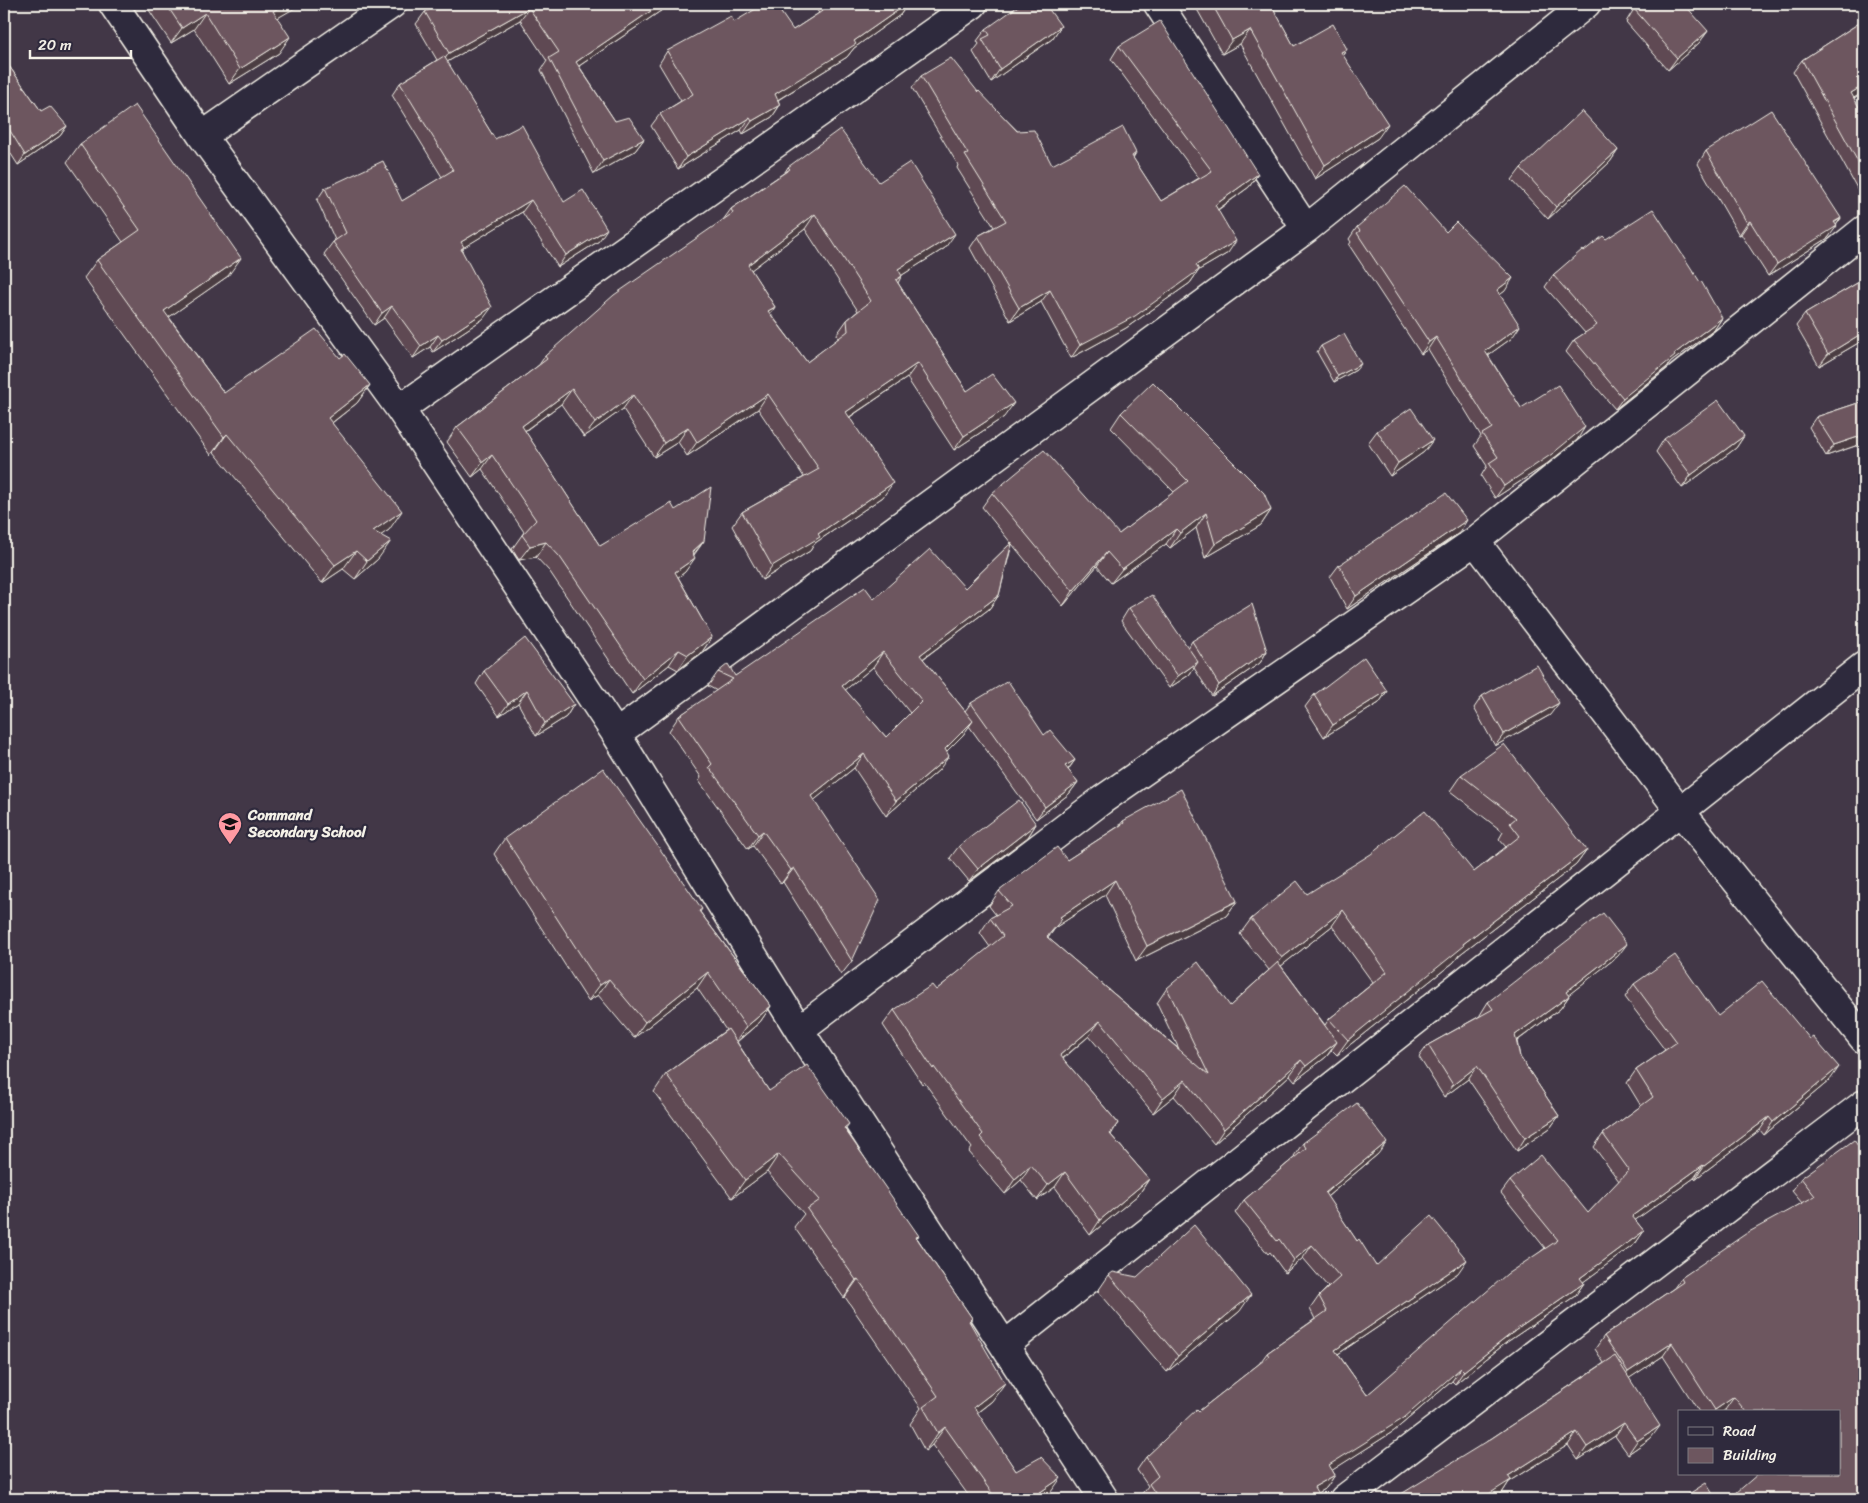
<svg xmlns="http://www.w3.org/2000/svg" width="1868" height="1503" font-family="Sriracha,sans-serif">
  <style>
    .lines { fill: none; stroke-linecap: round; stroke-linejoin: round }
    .minor-casing { stroke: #f4f1e8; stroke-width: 31 }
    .minor { stroke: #2f2a3d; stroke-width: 28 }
    .wall { fill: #5e4a52; stroke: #f4f1e8; fill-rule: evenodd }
    .shaded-wall { fill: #4c3c42; stroke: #f4f1e8 }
    .building { fill: #6d565f; stroke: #f4f1e8; fill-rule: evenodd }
    .labels { text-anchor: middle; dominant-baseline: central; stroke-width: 4.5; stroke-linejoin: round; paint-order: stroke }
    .poi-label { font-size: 15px; font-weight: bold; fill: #f4f1e8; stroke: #2f2a3d; text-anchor: start }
  </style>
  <rect width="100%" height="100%" fill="#423747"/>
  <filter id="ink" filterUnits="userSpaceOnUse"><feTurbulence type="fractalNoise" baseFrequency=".02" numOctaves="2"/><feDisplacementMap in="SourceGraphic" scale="10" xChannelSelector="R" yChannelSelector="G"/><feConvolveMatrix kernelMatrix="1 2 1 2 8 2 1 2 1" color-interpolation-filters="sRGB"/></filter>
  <g filter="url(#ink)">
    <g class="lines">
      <g class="minor-casing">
        <path id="minor" d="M113 4 202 136 400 409 616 734 799 1030 1104 1499
          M1158 4 1306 229
          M202 136 392 4
          M400 409 973 4
          M1475 541 1680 811 1864 1039
          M616 734 1306 229 1586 4
          M799 1030 1102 800 1475 541 1864 230
          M1005 1345 1864 666
          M1344 1499 1864 1104"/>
      </g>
      <use href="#minor" class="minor"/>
    </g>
    <path class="wall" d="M145 4H301L277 18 279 53 229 84 194 29 171 43Z
      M439 4H671L579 66 615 121 644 139 635 151 594 174 541 70 547 61 520 20 447 62 495 139 564 202 599 241 558 267 522 212 464 247 462 251 483 319 433 352 430 347 413 358 384 318 374 325 324 254 333 242 335 240 317 200 325 188 402 201 442 177 392 95 400 83 437 60 416 24 425 12Z
      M812 4H908L900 15 854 48 847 57 778 100 780 105 772 117 743 134 741 130 678 169 651 126 660 114 681 101 659 64 667 51 734 22 793 30 819 13Z
      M1194 4H1273L1271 5 1294 46 1347 49 1343 55 1378 138 1315 179 1240 44 1222 54Z
      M1634 9 1708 31 1699 43 1668 70 1626 22Z
      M1864 20V92L1854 98 1864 116V201L1793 72 1802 60Z
      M1061 26 1052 39 991 82 973 52 979 44 977 41 986 29Z
      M1119 46 1258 174 1249 187 1218 210 1228 253 1199 270 1190 283 1126 328 1071 358 1041 302 1010 321 970 248 978 236 994 227 957 168 958 165 912 88 921 76 978 92 1052 165 1136 153 1133 158 1161 201 1199 178 1111 59Z
      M4 59 41 111 67 126 60 136 18 165 4 143Z
      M80 144 228 276 169 317 224 393 340 358 370 385 357 403 332 423 389 530 380 535 378 559 355 579 343 569 322 583 214 452 211 455 84 278 97 260 123 242 67 162Z
      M1618 150 1610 162 1548 219 1512 180 1521 168Z
      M1706 151 1841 218 1828 238 1768 276 1741 234 1739 235 1698 164Z
      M788 167 879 182 945 248 902 275 898 283 967 391 1004 417 954 450 907 378 850 417 883 497 815 543 810 551 762 580 732 526 742 512 804 477 758 409 687 456 678 442 654 457 623 409 584 437 561 404 525 431 600 546 675 510 704 541 694 555 685 572 678 577 712 637 702 652 678 670 669 665 632 694 550 572 536 557 519 560 512 549 524 532 482 469 472 477 447 442 457 427 539 365 545 356 723 220 731 209 785 172ZM805 229 858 311 847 320 837 334 838 339 807 362 770 313 775 307 751 270Z
      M1357 227 1446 232 1505 291 1500 294 1512 338 1488 355 1521 408 1577 440 1544 466 1495 498 1481 476 1487 466 1474 446 1481 436 1428 349 1421 354 1349 245 1351 242 1349 239Z
      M1606 239 1722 318 1714 330 1671 362 1667 367 1615 409 1566 352 1574 340 1585 333 1545 287 1553 275 1584 251Z
      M1864 279V354L1860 342 1819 366 1796 326 1805 314Z
      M1321 346 1356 370 1334 382 1317 352Z
      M1864 401V443L1826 456 1809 427 1816 417Z
      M1121 413 1271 510 1261 525 1205 558 1196 528 1170 548 1166 544 1111 583 1097 566 1063 606 1012 544 999 595 989 609 923 659 965 711 971 703 1044 735 1075 760 1068 770 1078 782 1069 794 1036 819 969 726 963 735 947 751 939 770 886 816 854 768 814 800 852 961 841 975 783 882 781 884 753 846 748 849 699 781 701 777 669 731 679 716 717 691 708 686 718 672 735 676 874 599 965 588 1011 543 982 507 992 493 1119 534 1174 492 1111 428ZM873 667 910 713 886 737 845 690Z
      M1377 431 1424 452 1390 476 1368 443Z
      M1744 436 1736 448 1682 488 1656 452 1664 439Z
      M1459 533 1347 609 1330 577 1339 565Z
      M1129 608 1188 648 1192 641 1267 651 1260 663 1212 696 1194 668 1189 675 1169 688 1121 621Z
      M484 671 574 704 566 717 536 736 518 703 499 716 476 684Z
      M1387 691 1379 703 1324 737 1305 707 1314 695Z
      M1482 696 1550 715 1495 746 1474 708Z
      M1461 775 1587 850 1576 865 1459 955 1454 962 1337 1055 1332 1050 1326 1057 1295 1081 1290 1075 1214 1144 1174 1096 1153 1113 1089 1036 1063 1059 1118 1123 1111 1135 1149 1179 1139 1194 1090 1235 1055 1187 1037 1200 1021 1180 1005 1194 969 1152 972 1148 924 1082 922 1084 883 1025 894 1010 936 990 990 947 980 933 990 918 996 915 989 906 999 891 1067 860 1119 826 1123 821 1237 901 1226 916 1136 961 1105 895 1056 927 1048 938 1179 1049 1157 1003 1167 988 1230 1006 1269 970 1240 934 1251 919 1307 894 1474 872 1506 847 1499 839 1503 832 1450 791ZM1332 926 1373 983 1329 1019 1325 1025 1281 966Z
      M1036 824 1028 837 969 881 950 858 959 846Z
      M505 838 702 909 700 912 771 1006 760 1022 737 1042 769 1091 849 1124 845 1129 917 1238 972 1318 970 1322 992 1401 977 1413 1016 1471 1048 1496 1044 1499H971L932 1445 925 1451 910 1424 921 1408 845 1297 844 1298 794 1227 804 1214 767 1172 732 1198 654 1092 666 1074 726 1030 697 988 634 1038 598 995 588 1001 494 854Z
      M1618 956 1568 995 1569 996 1560 1009 1517 1041 1520 1057 1559 1116 1550 1128 1517 1151 1468 1079 1444 1097 1419 1057 1428 1045 1480 1016V1015L1488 1002Z
      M1634 984 1718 1016 1830 1080 1764 1135 1760 1130 1695 1179 1694 1178 1635 1220 1644 1231 1635 1244 1583 1282 1584 1283 1575 1296 1507 1342 1455 1384 1452 1381 1394 1431 1332 1470 1335 1475 1326 1488 1317 1493 1321 1499H1142L1140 1496 1148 1486 1137 1470 1146 1457 1199 1411 1259 1364 1267 1353 1315 1319 1310 1309 1319 1296 1328 1287 1303 1258 1285 1273 1270 1252 1268 1254 1235 1213 1244 1200 1295 1157 1294 1156 1303 1143 1378 1154 1327 1197 1357 1241 1376 1266 1458 1273 1338 1354 1367 1395 1545 1248 1501 1193 1510 1181 1588 1213 1619 1181 1594 1147 1603 1134 1641 1106 1627 1083 1636 1070 1665 1050 1625 997Z
      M1864 1155 1839 1412H1727L1725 1410 1722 1412H1699L1663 1356 1629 1378 1651 1438 1628 1454 1615 1436 1578 1460 1568 1445 1509 1482 1502 1493 1486 1442 1604 1363 1595 1349 1604 1336 1674 1288 1681 1278 1802 1203 1792 1191 1801 1178Z
      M1109 1275 1240 1311 1167 1372 1098 1291Z"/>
    <path class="shaded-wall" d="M286 4H302L262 27 273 11Z
      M661 4H671L567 74 576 62Z
      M907 4H908L900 15 854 48 847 57 766 107 775 94 854 41Z
      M529 8 520 20 440 66 449 53Z
      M205 13 194 29 171 43 182 28Z
      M1061 26 1052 39 991 82 1000 69Z
      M1250 30 1240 44 1222 54 1232 40Z
      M1708 31 1699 43 1668 70 1677 58Z
      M290 37 279 53 229 84 240 69Z
      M1347 49 1337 63 1341 52Z
      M1864 85V92L1842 105 1851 93Z
      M780 105 772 117 743 134 752 121Z
      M750 118 741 130 678 169 686 157Z
      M1388 124 1378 138 1315 179 1325 165Z
      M67 126 60 136 18 165 25 155Z
      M644 139 635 151 594 174 603 161Z
      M1618 150 1610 162 1548 219 1556 207Z
      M1258 174 1249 187 1206 218 1215 205Z
      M531 200 522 212 453 254 461 242Z
      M815 214 805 229 738 280 748 265Z
      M1841 218 1834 228 1837 226 1828 238 1768 276 1777 264Z
      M1750 221 1741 234 1739 235 1747 223Z
      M607 229 599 241 558 267 566 255Z
      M955 234 945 248 888 284 898 269Z
      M1236 241 1228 253 1199 270 1190 283 1126 328 1071 358 1080 345 1196 265Z
      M241 258 228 276 152 329 164 311Z
      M1513 278 1505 291 1489 303 1497 290Z
      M1050 290 1041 302 1010 321 1019 308Z
      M392 306 384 318 374 325 382 313Z
      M492 307 483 319 433 352 442 340Z
      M775 307 765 321 768 311Z
      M1722 318 1714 330 1671 362 1667 367 1615 409 1623 398 1674 354Z
      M1520 326 1512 338 1477 363 1485 351Z
      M1864 332V336L1860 342 1819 366 1828 354Z
      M438 335 430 347 413 358 421 346Z
      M1436 337 1428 349 1421 354 1429 342Z
      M918 363 907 378 836 426 846 412Z
      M1361 364 1356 370 1334 382 1338 376Z
      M370 385 357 403 315 436 328 418Z
      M572 389 561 404 512 440 522 426Z
      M768 394 758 409 687 456 697 442Z
      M633 395 623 409 584 437 595 423Z
      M1014 403 1004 417 954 450 964 436Z
      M688 427 678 442 654 457 664 443Z
      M1585 427 1577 440 1544 466 1495 498 1504 486Z
      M227 434 214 452 211 455 224 437Z
      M1864 435V443L1826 456 1834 445Z
      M1744 436 1736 448 1682 488 1691 475Z
      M1433 440 1424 452 1390 476 1398 463Z
      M492 455 482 469 472 477 483 462Z
      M893 483 883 497 815 543 810 551 762 580 772 566 818 534Z
      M1271 510 1261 525 1205 558 1215 544Z
      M402 511 389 530 360 549 373 531Z
      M1206 513 1196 528 1170 548 1180 533Z
      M1467 520 1459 533 1347 609 1356 596Z
      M1176 529 1166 544 1111 583 1122 569Z
      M391 541 378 559 355 579 367 561Z
      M704 541 693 555 692 552Z
      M546 542 536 557 519 560 530 546Z
      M356 551 343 569 322 583 335 565Z
      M1107 552 1097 566 1063 606 1073 591Z
      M695 558 685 572 665 587 675 572Z
      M999 595 989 609 909 669 920 655Z
      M712 637 702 652 678 670 688 655Z
      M679 650 669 665 632 694 643 679Z
      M1267 651 1260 663 1212 696 1219 685Z
      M883 652 873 667 832 701 842 686Z
      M1198 662 1189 675 1169 688 1178 676Z
      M527 690 518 703 499 716 508 704Z
      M1387 691 1379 703 1324 737 1333 725Z
      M1559 703 1550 715 1495 746 1504 734Z
      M574 704 566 717 536 736 545 723Z
      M973 721 963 735 935 763 945 749Z
      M864 754 854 768 801 811 811 796Z
      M949 756 939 770 886 816 896 801Z
      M1075 760 1066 772 1065 766Z
      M1078 782 1069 794 1036 819 1045 807Z
      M1036 824 1028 837 969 881 978 869Z
      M763 831 753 846 748 849 758 835Z
      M1587 850 1576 865 1459 955 1454 962 1337 1055 1348 1040 1463 944Z
      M794 868 783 882 781 884 791 870Z
      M1115 880 1105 895 1056 927 1037 952 1060 917Z
      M1237 901 1226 916 1136 961 1147 946Z
      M1343 910 1332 926 1271 974 1282 958Z
      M1627 944 1618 956 1557 1004 1566 992Z
      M708 972 697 988 634 1038 645 1022Z
      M609 979 598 995 588 1001 600 985Z
      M1569 996 1560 1009 1507 1048 1515 1035Z
      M771 1006 760 1022 735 1043 746 1027Z
      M1100 1021 1089 1036 1049 1070 1060 1055Z
      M1337 1042 1326 1057 1295 1081 1306 1066Z
      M1301 1060 1290 1075 1214 1144 1224 1129Z
      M1477 1066 1468 1079 1444 1097 1453 1085Z
      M1839 1067 1830 1080 1764 1135 1773 1122Z
      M1185 1080 1174 1096 1153 1113 1163 1098Z
      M1559 1116 1550 1128 1517 1151 1525 1138Z
      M1769 1117 1760 1130 1695 1179 1704 1166Z
      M1387 1142 1378 1154 1316 1206 1325 1193Z
      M779 1154 767 1172 732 1198 745 1180Z
      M1031 1165 1021 1180 1005 1194 1015 1179Z
      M1703 1165 1694 1178 1623 1229 1632 1216Z
      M1065 1172 1055 1187 1037 1200 1048 1185Z
      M1149 1179 1139 1194 1090 1235 1100 1220Z
      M1644 1231 1635 1244 1571 1291 1580 1278Z
      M1312 1245 1303 1258 1285 1273 1294 1260Z
      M1467 1260 1458 1273 1326 1362 1335 1350Z
      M858 1279 845 1297 844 1298 856 1280Z
      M1584 1283 1575 1296 1507 1342 1455 1384 1464 1371 1516 1330Z
      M1251 1295 1240 1311 1167 1372 1178 1356Z
      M1672 1343 1663 1356 1619 1385 1628 1372Z
      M1461 1368 1452 1381 1394 1431 1320 1478 1329 1465Z
      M1005 1383 992 1401 961 1425 974 1407Z
      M1734 1397 1725 1410 1722 1412H1714L1715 1410Z
      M1624 1423 1615 1436 1578 1460 1587 1447Z
      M1660 1426 1651 1438 1628 1454 1637 1441Z
      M945 1427 932 1445 925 1451 938 1433Z
      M1577 1432 1568 1445 1509 1482 1502 1493 1492 1499H1481L1508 1476Z
      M1335 1475 1326 1488 1306 1499 1314 1487Z
      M1061 1478 1048 1496 1044 1499H1030Z"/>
    <path class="building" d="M166 4H286L273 11 290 37 240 69 205 13 182 28Z
      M439 4H661L576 62 615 121 629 117 644 139 603 161 549 58 559 52 529 8 449 53 425 12Z
      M764 4H775L793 30 830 6 829 4H907L854 41 856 44 775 94 780 105 752 121 750 118 686 157 660 114 693 94 667 51 731 16 734 22Z
      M1021 4H1045L1061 26 1000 69 982 39 990 35 986 29Z
      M1212 4H1271L1294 46 1333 24 1347 49 1341 52 1388 124 1325 165 1250 30 1232 40Z
      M1641 4H1684L1708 31 1677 58 1634 9Z
      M1864 20V85L1851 93 1864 116V173L1802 60Z
      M1160 21 1258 174 1215 205 1236 241 1196 265 1199 270 1135 316 1080 345 1050 290 1019 308 978 236 1006 221 965 155 968 154 921 76 951 58 978 92 979 91 1017 131 1034 130 1052 165 1123 127 1136 153 1132 156 1161 201 1212 171 1119 46Z
      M444 56 495 139 522 125 564 202 583 190 607 229 566 255 531 200 461 242 464 247 461 249 492 307 442 340 438 335 421 346 392 306 382 313 333 242 346 233 325 188 383 161 402 201 453 170 400 83Z
      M4 59 41 111 50 106 67 126 25 155 4 121Z
      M135 105 241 258 164 311 224 393 316 329 340 358 345 354 370 385 328 418 402 511 373 531 391 541 367 561 356 551 335 565 227 434 224 437 97 260 140 230 80 144Z
      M1771 110 1841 218 1834 222 1837 226 1777 264 1750 221 1747 223 1706 151Z
      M1582 111 1618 150 1556 207 1521 168Z
      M840 129 879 182 910 162 955 234 898 269 902 276 896 280 967 391 992 374 1014 403 964 436 918 363 846 412 893 483 818 534 820 537 772 566 742 512 819 469 768 394 697 442 688 427 664 443 633 395 595 423 572 389 522 426 600 546 671 503 675 510 711 487 704 541 692 552 695 558 675 572 712 637 688 655 679 650 643 679 560 557 546 542 530 546 522 535 536 520 492 455 483 462 457 427 547 359 545 356 614 295 733 213 731 209 790 169 788 167ZM815 214 871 301 847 320 848 331 807 362 768 311 775 307 748 265Z
      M1405 186 1446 232 1456 222 1513 278 1497 290 1520 326 1485 351 1521 408 1558 385 1585 427 1552 454 1504 486 1489 463 1498 457 1482 434 1492 428 1436 337 1429 342 1357 233 1360 231 1357 227Z
      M1653 209 1700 282 1701 281 1722 318 1674 354 1675 356 1623 398 1574 340 1597 325 1553 275 1582 250 1584 251 1603 236 1606 239Z
      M1864 279V332L1828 354 1805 314Z
      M1344 334 1361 364 1338 376 1321 346Z
      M1153 382 1264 493 1271 510 1215 544 1206 513 1180 533 1176 529 1122 569 1107 552 1073 591 992 493 1044 450 1119 534 1188 481 1121 413Z
      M1718 400 1744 436 1691 475 1664 439Z
      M1864 401V435L1834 445 1816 417Z
      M1411 408 1433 440 1398 463 1377 431Z
      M1446 493 1467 520 1356 596 1339 565Z
      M1012 542 999 595 920 655 973 721 945 749 949 756 896 801 864 754 811 796 880 900 852 961 794 868 791 870 763 831 758 835 709 767 712 764 679 716 733 679 718 672 728 664 735 676 865 587 874 599 930 549 965 588ZM883 652 922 701 886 737 842 686Z
      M1152 595 1198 662 1178 676 1129 608Z
      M1252 604 1267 651 1219 685 1192 641Z
      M525 638 574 704 545 723 527 690 508 704 484 671Z
      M1364 657 1387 691 1333 725 1314 695Z
      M1537 665 1559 703 1504 734 1482 696Z
      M1008 681 1044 735 1050 730 1075 760 1065 766 1078 782 1045 807 971 703Z
      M1504 744 1587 850 1463 944 1464 946 1348 1040 1329 1019 1387 972 1343 910 1282 958 1251 919 1297 881 1307 894 1371 854 1425 811 1474 872 1520 836 1510 823 1516 818 1461 775Z
      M603 768 702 909 699 911 771 1006 746 1027 708 972 645 1022 609 979 600 985 505 838Z
      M1181 789 1237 901 1147 946 1115 880 1060 917 1062 919 1047 937 1209 1075 1167 988 1198 962 1230 1006 1278 962 1337 1042 1306 1066 1301 1060 1224 1129 1185 1080 1163 1098 1100 1021 1060 1055 1118 1123 1110 1134 1149 1179 1100 1220 1065 1172 1048 1185 1031 1165 1015 1179 980 1137 983 1134 934 1067 933 1069 894 1010 932 985 936 990 1003 936 990 918 1012 906 999 891 1057 847 1067 860 1124 823 1123 821Z
      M1019 800 1036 824 978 869 959 846Z
      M1603 913 1627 944 1566 992 1569 996 1515 1035 1520 1057 1559 1116 1525 1138 1477 1066 1453 1085 1428 1045 1493 1009 1488 1002Z
      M1675 955 1718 1016 1762 981 1810 1039 1813 1037 1839 1067 1773 1122 1769 1117 1704 1166 1703 1165 1632 1216 1644 1231 1580 1278 1584 1283 1516 1330 1464 1371 1461 1368 1404 1418 1329 1465 1335 1475 1314 1487 1321 1499H1159L1149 1484 1158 1476 1146 1457 1197 1409 1199 1411 1269 1356 1267 1353 1327 1311 1319 1296 1340 1277 1312 1245 1294 1260 1279 1239 1277 1241 1244 1200 1306 1148 1303 1143 1357 1103 1387 1142 1325 1193 1357 1241 1359 1239 1376 1266 1431 1216 1467 1260 1335 1350 1367 1395 1507 1274 1558 1240 1510 1181 1541 1155 1588 1213 1629 1170 1603 1134 1653 1097 1636 1070 1677 1042 1634 984Z
      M728 1029 769 1091 807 1065 849 1124 844 1128 919 1236 916 1237 972 1318 969 1321 1005 1383 974 1407 1016 1471 1041 1457 1061 1478 1030 1499H996L945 1427 938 1433 923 1407 938 1396 858 1279 856 1280 807 1209 820 1200 779 1154 745 1180 666 1074Z
      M1854 1140 1864 1155V1499H1729L1758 1474H1839V1412H1746L1734 1397 1715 1410 1672 1343 1628 1372 1604 1336 1683 1282 1681 1278 1747 1233 1815 1196 1801 1178Z
      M1194 1225 1251 1295 1178 1356 1109 1275 1113 1272 1137 1277Z
      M1615 1356 1660 1426 1637 1441 1624 1423 1587 1447 1577 1432 1508 1476 1511 1480 1481 1499H1393L1486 1442Z
      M1706 1483 1716 1499H1681Z"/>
  </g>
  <defs>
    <g id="school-pin" transform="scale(1.25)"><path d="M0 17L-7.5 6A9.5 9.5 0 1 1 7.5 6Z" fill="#ff9aa2" stroke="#2f2a3d"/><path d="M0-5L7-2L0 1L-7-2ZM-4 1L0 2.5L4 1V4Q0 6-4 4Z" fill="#111"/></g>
  </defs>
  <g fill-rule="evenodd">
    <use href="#school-pin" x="230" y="824"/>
  </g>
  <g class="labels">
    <g class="poi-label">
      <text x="248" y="815">Command<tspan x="248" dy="17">Secondary School</tspan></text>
    </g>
  </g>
  <rect width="1868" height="1503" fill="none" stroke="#2f2a3d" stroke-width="20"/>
  <rect x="10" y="10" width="1848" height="1483" fill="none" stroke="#f4f1e8" stroke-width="2" filter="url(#ink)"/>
  <rect x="1678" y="1410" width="162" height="65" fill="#2f2a3d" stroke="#7e7a81"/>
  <rect x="1688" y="1427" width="25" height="8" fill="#2f2a3d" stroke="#7e7a81"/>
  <text x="1723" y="1436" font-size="15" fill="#f4f1e8">Road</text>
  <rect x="1688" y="1448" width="25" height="15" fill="#6d565f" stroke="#7e7a81"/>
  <text x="1723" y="1460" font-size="15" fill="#f4f1e8">Building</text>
  <path d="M30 50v8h101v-8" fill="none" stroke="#f4f1e8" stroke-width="2.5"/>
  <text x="38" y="50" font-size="15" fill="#f4f1e8" stroke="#2f2a3d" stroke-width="4" paint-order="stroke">20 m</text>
</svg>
